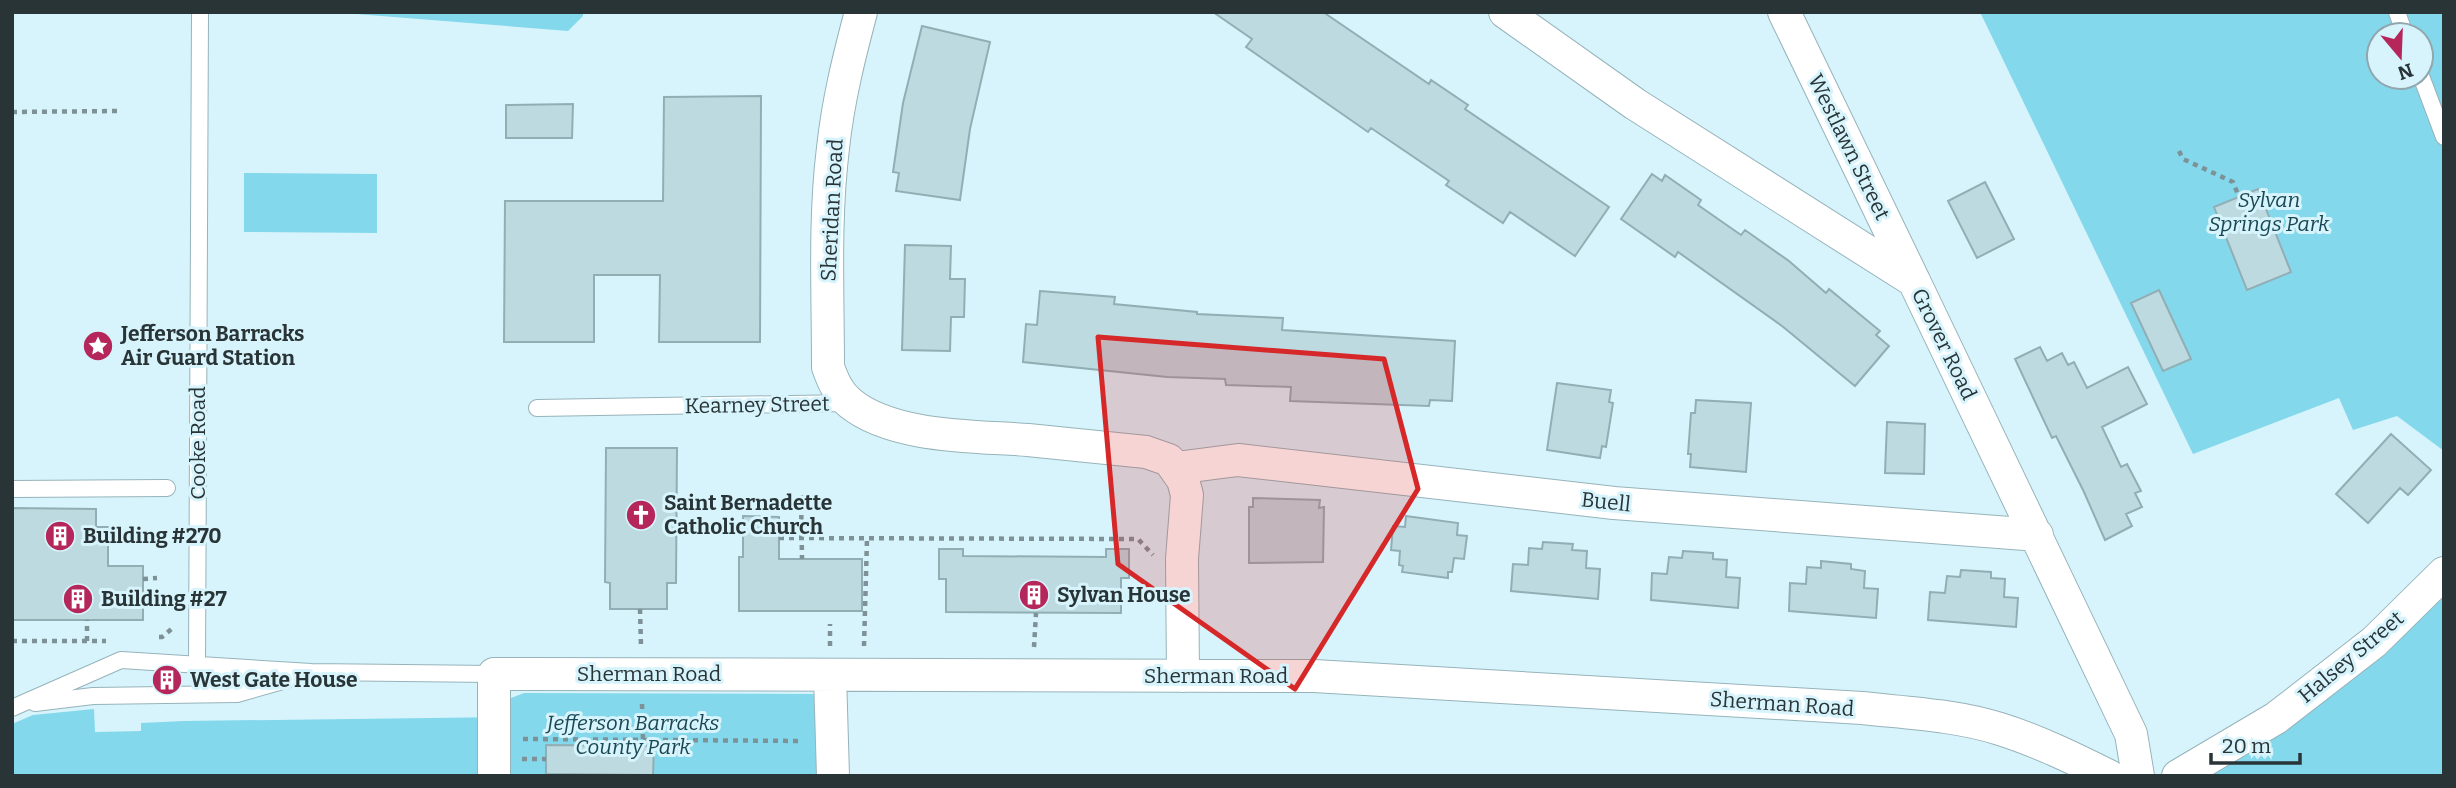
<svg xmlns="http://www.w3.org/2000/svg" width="2456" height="788" font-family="Bitter,serif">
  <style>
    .green { fill: #84d8ec; fill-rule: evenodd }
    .building { fill: #bddae1; stroke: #92aeb5; stroke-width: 2 }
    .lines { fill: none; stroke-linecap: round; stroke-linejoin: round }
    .lane-casing { stroke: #97b3ba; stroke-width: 18 }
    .street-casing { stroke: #97b3ba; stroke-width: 34 }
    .path { stroke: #7d9196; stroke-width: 4.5; stroke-dasharray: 5 5; stroke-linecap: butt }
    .lane { stroke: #fff; stroke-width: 16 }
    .street { stroke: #fff; stroke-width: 32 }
    .marked { fill: #d62828; fill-opacity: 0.2; stroke: #d62828; stroke-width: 5; stroke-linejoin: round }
    .labels { text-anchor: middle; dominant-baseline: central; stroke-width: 6; stroke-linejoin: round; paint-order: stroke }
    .street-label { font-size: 21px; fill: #293437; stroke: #d7f4fc }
    .park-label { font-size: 21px; font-style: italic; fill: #194853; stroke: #d7f4fc }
    .poi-label { font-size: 21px; font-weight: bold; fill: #293437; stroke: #d7f4fc; text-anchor: start }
  </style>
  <rect width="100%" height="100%" fill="#d7f4fc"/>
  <path class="green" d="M331 12H583V16L568 31Z
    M1986 12H2444V451L2397 416 2353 430 2339 398 2193 454 1981 14ZM2379 35H2421V77H2379Z
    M244 173 377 174V233L244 232Z
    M2444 584V776H2193Z
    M524 693 816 694V776H12V724L33 715 94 709 95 732 141 731V723L184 721 508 717 511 698Z"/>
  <path class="building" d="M1213 12H1323L1429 84 1431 80 1468 105 1465 109 1609 207 1575 256 1510 212 1503 223 1446 185 1449 181 1371 128 1368 132 1246 47 1252 39Z
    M922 26 990 42 970 129 960 200 896 191 899 173 893 172 903 103Z
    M761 96 760 342H659L660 275H594V342H504L505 201H663L664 97Z
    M573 104 572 138H506V105Z
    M1652 174 1662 181 1665 175 1701 200 1698 205 1741 235 1745 230 1789 261 1826 293 1829 289 1880 331 1876 335 1889 346 1855 386 1782 326 1678 252 1675 257 1621 219Z
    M1985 182 2014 239 1977 258 1948 201Z
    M2258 189 2291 272 2247 290 2214 207Z
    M905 245 951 246 950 279H965L964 317H951L950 351 902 350Z
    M2159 290 2191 359 2163 371 2131 303Z
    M1040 291 1115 297 1114 304 1197 312V314L1283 318 1282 330 1455 341 1452 401 1430 400 1429 406 1290 401 1291 387 1226 385 1225 379 1167 377 1023 362 1026 324 1037 325Z
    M2040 347 2047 361 2062 353 2068 365 2074 362 2087 388 2128 367 2147 404 2102 427 2121 467 2127 464 2141 491 2135 493 2142 507 2126 514 2132 526 2105 540 2084 492 2056 436 2052 438 2015 359Z
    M1557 383 1611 390 1609 402 1613 403 1606 447 1602 446 1600 458 1547 450Z
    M1696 400 1751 403 1746 472 1690 467 1691 454H1688L1691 413H1695Z
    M1887 422 1925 424 1924 474 1885 473Z
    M2391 434 2431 470 2408 495 2400 488 2368 523 2336 494Z
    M606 448H677L676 583H667V609H610V583L605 582Z
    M1253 498 1320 500 1319 508 1324 507 1323 562 1249 563V507H1253Z
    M12 508 96 509V527H108V566H143V620H12Z
    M743 516 779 517V559H862V611H739V557H743Z
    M1406 516 1458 523 1457 535 1467 536 1464 559 1454 558 1452 572H1448V578L1402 572 1403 566 1399 565 1400 551 1391 550 1393 526 1405 527Z
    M1543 542 1573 544 1572 550 1587 551 1586 568 1600 569 1598 599 1511 591 1513 564 1528 565 1529 548 1542 549Z
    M939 549H963V556L1106 557V549H1129V578H1121V613L946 612V579H939Z
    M1683 551 1713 553V559L1727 560 1726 577 1740 578 1738 608 1651 600 1652 573 1667 574 1669 557 1682 558Z
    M1821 561 1851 564V569L1865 571 1864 588 1878 589 1876 618 1789 611 1790 583 1806 584 1807 567 1821 568Z
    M1961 570 1991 572V578L2005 579 2004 597 2018 598 2016 627 1928 620 1930 592 1945 593 1947 576 1960 577Z
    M546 745 654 746 653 775 546 774Z"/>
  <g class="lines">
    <g class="lane-casing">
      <path id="lane" d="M2397 12 2405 35
        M2421 76 2444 137
        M537 408 850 403
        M12 489 167 488
        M197 664 200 12
        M35 703 93 696 237 694 300 676
        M12 708 121 660 311 672 494 674"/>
    </g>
    <g class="street-casing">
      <path id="street" d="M861 12C849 57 838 101 833 148 824 220 828 294 828 367 833 381 838 393 850 403 893 438 975 436 1028 440 1067 444 1107 448 1146 452L1169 460 1183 480 1187 495 1182 559 1183 676
        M1505 12 1635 104 1914 281 2131 734 2138 776
        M1784 12 1914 281
        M1176 468 1238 460 1614 503 2037 535
        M830 675 833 776
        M494 776V674H529L1314 676 1862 708C1908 713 1956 715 2000 729 2038 741 2073 758 2109 776
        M2178 776 2276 718 2374 642 2444 573"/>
    </g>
    <path class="path" d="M12 112 117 111
      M2179 151 2183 159 2233 182 2239 197
      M801 495 802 559
      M779 538 1138 539 1153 555
      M143 579 157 578
      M640 609 641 646
      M159 637H162L174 627
      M12 641H106
      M87 641V620
      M830 646V624
      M864 646 867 539
      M1034 647 1036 613
      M642 704 643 740
      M523 739 802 741
      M522 759H546"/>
    <use href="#lane" class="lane"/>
    <use href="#street" class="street"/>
  </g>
  <path class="marked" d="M1098 337 1384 359 1418 489 1295 689 1118 564Z"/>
  <defs>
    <g id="sight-disc" transform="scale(1.575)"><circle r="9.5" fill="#b5275a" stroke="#d7f4fc"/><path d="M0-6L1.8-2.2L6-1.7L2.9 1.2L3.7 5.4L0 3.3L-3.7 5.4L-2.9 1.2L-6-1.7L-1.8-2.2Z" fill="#fff"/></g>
    <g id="church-disc" transform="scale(1.575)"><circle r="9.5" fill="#b5275a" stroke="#d7f4fc"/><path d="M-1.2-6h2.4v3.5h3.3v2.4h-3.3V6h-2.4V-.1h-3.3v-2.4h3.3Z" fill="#fff"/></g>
    <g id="building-disc" transform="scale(1.575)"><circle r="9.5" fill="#b5275a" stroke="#d7f4fc"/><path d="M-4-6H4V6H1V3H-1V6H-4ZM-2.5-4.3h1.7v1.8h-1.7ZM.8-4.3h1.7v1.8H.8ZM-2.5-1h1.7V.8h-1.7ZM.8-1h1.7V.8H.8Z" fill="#fff"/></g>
  </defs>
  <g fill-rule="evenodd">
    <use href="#sight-disc" x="98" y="346"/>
    <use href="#church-disc" x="641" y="515"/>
    <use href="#building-disc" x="60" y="536"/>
    <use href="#building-disc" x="1034" y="595"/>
    <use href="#building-disc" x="78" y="599"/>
    <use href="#building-disc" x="167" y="680"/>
  </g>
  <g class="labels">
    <g class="street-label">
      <text transform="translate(1849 147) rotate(64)">Westlawn Street</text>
      <text transform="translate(832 210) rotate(-87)">Sheridan Road</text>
      <text transform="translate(1944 344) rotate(64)">Grover Road</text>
      <text transform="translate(757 405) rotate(-1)">Kearney Street</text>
      <text transform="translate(198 443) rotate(-90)">Cooke Road</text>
      <text transform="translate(1606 502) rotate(6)">Buell</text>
      <text transform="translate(2351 657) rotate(-40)">Halsey Street</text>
      <text x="649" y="674">Sherman Road</text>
      <text x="1216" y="676">Sherman Road</text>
      <text transform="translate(1782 704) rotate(4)">Sherman Road</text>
    </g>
    <g class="park-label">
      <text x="2269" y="200">Sylvan<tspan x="2269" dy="24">Springs Park</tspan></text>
      <text x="633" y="723">Jefferson Barracks<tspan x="633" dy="24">County Park</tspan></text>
    </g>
    <g class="poi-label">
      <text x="121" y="334">Jefferson Barracks<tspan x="121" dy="24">Air Guard Station</tspan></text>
      <text x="664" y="503">Saint Bernadette<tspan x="664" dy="24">Catholic Church</tspan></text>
      <text x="83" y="536">Building #270</text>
      <text x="1057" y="595">Sylvan House</text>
      <text x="101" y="599">Building #27</text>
      <text x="190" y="680">West Gate House</text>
    </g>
  </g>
  <rect width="2456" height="788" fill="none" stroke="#293437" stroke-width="28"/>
  <g transform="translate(2400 56) rotate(161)"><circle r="33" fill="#d7f4fc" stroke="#91a7ad" stroke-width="2"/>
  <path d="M0-5L12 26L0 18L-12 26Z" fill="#b5275a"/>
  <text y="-10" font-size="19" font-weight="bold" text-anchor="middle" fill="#293437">N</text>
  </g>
  <path d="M2211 753v10h89v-10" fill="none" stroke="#293437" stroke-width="3.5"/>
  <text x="2222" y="753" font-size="21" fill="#293437" stroke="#d7f4fc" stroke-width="5" paint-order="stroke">20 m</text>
</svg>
